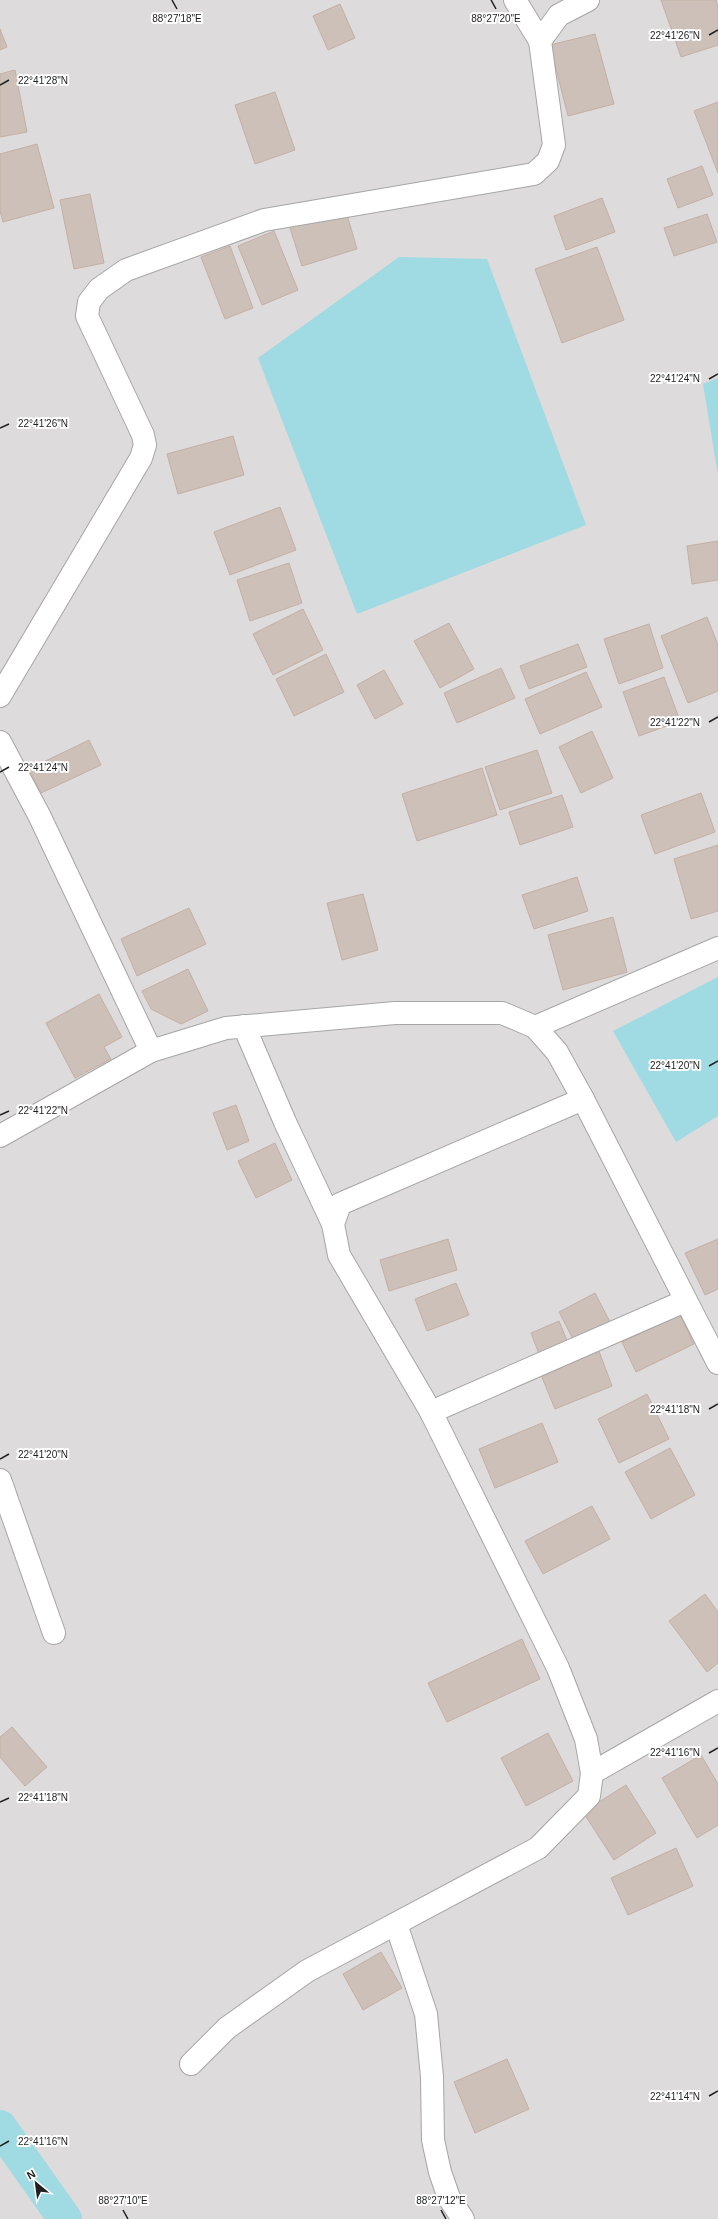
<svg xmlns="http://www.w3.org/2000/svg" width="718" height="2219" viewBox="0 0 718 2219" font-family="Helvetica,sans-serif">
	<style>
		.residential { fill: #dddbdb }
		.water { fill: #a0dae3 }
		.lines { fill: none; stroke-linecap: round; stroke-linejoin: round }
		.canal { stroke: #a0dae3; stroke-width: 34 }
		.building { fill: #cdc0b9; stroke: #c4afa4 }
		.minor-casing { stroke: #a6a6a6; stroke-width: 24 }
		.minor { stroke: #fff; stroke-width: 22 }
		.ticks { fill: none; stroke: #1f1f1f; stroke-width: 1.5 }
		.ticks-label { font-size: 10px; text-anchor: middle; fill: #1f1f1f; stroke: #fff; stroke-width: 4; stroke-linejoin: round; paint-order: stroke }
	</style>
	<rect width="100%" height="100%" fill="#f0ebe4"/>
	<rect class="residential" x="0" y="0" width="718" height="2219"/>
	<g class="water">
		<path d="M399 257 487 259 586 525 357 614 258 358Z"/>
		<path d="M718 378V475L703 384Z"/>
		<path d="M718 977V1116L676 1142 613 1031Z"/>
	</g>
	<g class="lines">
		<path class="canal" d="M0 2127 65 2219"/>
	</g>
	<g class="building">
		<path d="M661 0H716L718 7V45L681 57Z"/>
		<path d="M340 4 355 38 328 50 313 16Z"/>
		<path d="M0 29 7 47 0 50Z"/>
		<path d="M595 34 614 104 568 116 550 45Z"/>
		<path d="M15 70 27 132 0 137V74Z"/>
		<path d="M275 92 295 150 255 164 235 105Z"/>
		<path d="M718 102V173L694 111Z"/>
		<path d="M37 144 54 208 3 222 0 211V154Z"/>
		<path d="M702 166 713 195 678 208 667 179Z"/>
		<path d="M90 194 104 263 74 269 60 200Z"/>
		<path d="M602 198 615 232 566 250 554 216Z"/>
		<path d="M345 208 357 249 302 266 289 225Z"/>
		<path d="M707 214 717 242 674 256 664 228Z"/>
		<path d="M274 231 298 290 262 305 238 246Z"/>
		<path d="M230 246 253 308 225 319 201 257Z"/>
		<path d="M597 247 624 320 562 343 535 269Z"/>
		<path d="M233 436 244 475 178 494 167 454Z"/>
		<path d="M280 507 296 550 230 575 214 532Z"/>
		<path d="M718 541V580L692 584 687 546Z"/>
		<path d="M289 563 302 603 250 621 237 580Z"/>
		<path d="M303 609 323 650 273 675 253 634Z"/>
		<path d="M707 617 718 645V691L688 703 661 636Z"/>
		<path d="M449 623 474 669 440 688 414 641Z"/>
		<path d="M649 624 663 668 619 684 604 639Z"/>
		<path d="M578 644 587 667 529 689 520 666Z"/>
		<path d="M326 654 344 692 294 716 276 679Z"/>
		<path d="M501 668 515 698 457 723 444 693Z"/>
		<path d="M384 670 403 704 375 719 357 685Z"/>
		<path d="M586 672 602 707 540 734 525 699Z"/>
		<path d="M664 677 680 721 639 736 623 692Z"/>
		<path d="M592 731 613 778 581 793 559 747Z"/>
		<path d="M89 740 101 765 41 793 29 769Z"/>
		<path d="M537 750 552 793 500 810 485 767Z"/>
		<path d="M482 768 497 815 417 841 402 794Z"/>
		<path d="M701 793 715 832 655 854 641 815Z"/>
		<path d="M562 795 573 827 520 845 509 812Z"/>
		<path d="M718 845V911L691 919 674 859Z"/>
		<path d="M577 877 588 911 534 929 522 895Z"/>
		<path d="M363 894 378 950 342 960 327 903Z"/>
		<path d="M189 908 206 944 137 976 121 939Z"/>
		<path d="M613 917 627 972 563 990 548 935Z"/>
		<path d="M188 969 208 1011 181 1024 151 1009 142 991Z"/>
		<path d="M99 994 122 1037 104 1047 111 1059 75 1078 46 1023Z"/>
		<path d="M236 1105 249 1141 227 1150 213 1113Z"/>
		<path d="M275 1143 292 1180 256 1198 238 1161Z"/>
		<path d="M448 1239 457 1270 389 1291 380 1260Z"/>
		<path d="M718 1239V1289L705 1295 685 1253Z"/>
		<path d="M456 1283 469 1315 427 1331 415 1299Z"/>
		<path d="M595 1293 610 1322 574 1341 559 1312Z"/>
		<path d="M680 1315 694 1344 636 1372 622 1342Z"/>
		<path d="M559 1321 568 1343 539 1354 531 1333Z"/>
		<path d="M597 1346 612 1386 555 1409 539 1370Z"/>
		<path d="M647 1394 669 1439 619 1463 598 1419Z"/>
		<path d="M542 1423 558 1462 495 1488 479 1449Z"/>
		<path d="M670 1448 695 1495 651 1519 625 1472Z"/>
		<path d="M592 1506 610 1539 543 1574 525 1541Z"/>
		<path d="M705 1594 718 1612V1663L707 1672 669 1621Z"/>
		<path d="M522 1639 540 1679 447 1722 428 1683Z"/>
		<path d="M12 1727 47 1767 25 1786 0 1757V1737Z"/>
		<path d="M548 1733 573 1781 526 1806 501 1758Z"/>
		<path d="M701 1755 718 1784V1825L697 1838 662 1778Z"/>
		<path d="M626 1785 656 1833 614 1860 583 1812Z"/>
		<path d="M676 1848 693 1886 628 1915 611 1878Z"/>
		<path d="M381 1952 402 1988 363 2010 343 1974Z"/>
		<path d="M507 2059 529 2109 475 2133 454 2082Z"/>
	</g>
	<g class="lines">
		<g class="minor-casing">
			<g id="minor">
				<path d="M515 0 540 41"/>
				<path d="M0 696 141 458 145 445 143 435 87 316 89 302 99 289 126 270 264 220 534 174 548 161 554 145 540 41 559 15 588 0"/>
				<path d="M0 742 39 815 151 1051"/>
				<path d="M244 1026 285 1122 333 1224"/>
				<path d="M535 1027 718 948"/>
				<path d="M0 1136 151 1051 226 1028 395 1013H502L535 1027 557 1052 583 1099 718 1363"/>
				<path d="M431 1412 685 1301"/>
				<path d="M0 1480 54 1633"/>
				<path d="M592 1773 718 1701"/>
				<path d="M396 1924 426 2014 432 2077 433 2140 440 2172 449 2198 463 2219"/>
				<path d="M191 2064 227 2028 307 1971 538 1848 589 1796 592 1773 586 1739 558 1668 431 1412 339 1255 333 1224 340 1204 583 1099"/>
			</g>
		</g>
		<use href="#minor" class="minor"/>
	</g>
	<path class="ticks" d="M172 0 177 9M491 0 496 9M709 35 718 30M0 85 9 80M709 379 718 374M0 428 9 424M709 722 718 717M0 772 9 767M709 1066 718 1061M0 1115 9 1111M709 1409 718 1404M0 1459 9 1454M709 1753 718 1748M0 1802 9 1798M709 2096 718 2091M0 2146 9 2141M123 2210 128 2219M441 2210 446 2219"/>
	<g class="ticks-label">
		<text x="177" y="22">88°27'18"E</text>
		<text x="496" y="22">88°27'20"E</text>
		<text x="675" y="39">22°41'26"N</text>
		<text x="43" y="84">22°41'28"N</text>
		<text x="675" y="382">22°41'24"N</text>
		<text x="43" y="427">22°41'26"N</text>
		<text x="675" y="726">22°41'22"N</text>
		<text x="43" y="771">22°41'24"N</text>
		<text x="675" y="1069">22°41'20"N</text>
		<text x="43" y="1114">22°41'22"N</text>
		<text x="675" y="1413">22°41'18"N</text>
		<text x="43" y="1458">22°41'20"N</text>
		<text x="675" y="1756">22°41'16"N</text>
		<text x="43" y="1801">22°41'18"N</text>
		<text x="675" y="2100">22°41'14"N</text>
		<text x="43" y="2145">22°41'16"N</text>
		<text x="123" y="2204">88°27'10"E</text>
		<text x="441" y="2204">88°27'12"E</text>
	</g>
	<g transform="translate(36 2183) rotate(331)" stroke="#ffffff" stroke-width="3" paint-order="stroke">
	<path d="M0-3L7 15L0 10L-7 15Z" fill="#1f1f1f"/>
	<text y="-6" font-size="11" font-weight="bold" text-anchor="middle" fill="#1f1f1f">N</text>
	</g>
</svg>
